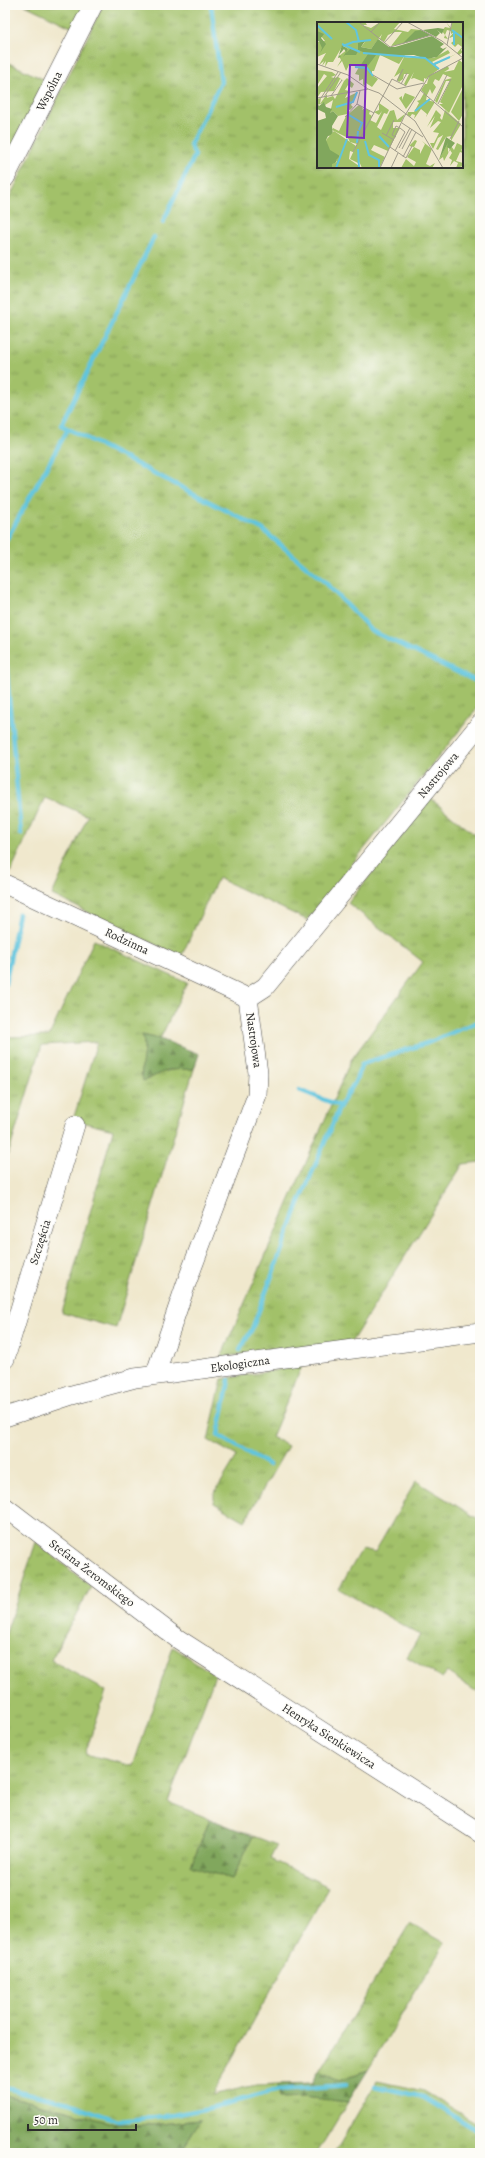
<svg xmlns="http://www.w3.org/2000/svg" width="485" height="2158" viewBox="0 0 485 2158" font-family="Alegreya,serif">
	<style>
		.grass { fill: url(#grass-tufts); stroke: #66764a; fill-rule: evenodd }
		.forest { fill: url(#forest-firs); stroke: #566944 }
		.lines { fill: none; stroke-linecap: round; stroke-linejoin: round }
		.stream { stroke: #61c5de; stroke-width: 4.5 }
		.minor-casing { stroke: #494743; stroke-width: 20 }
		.minor { stroke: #fff; stroke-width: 19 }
		.labels { text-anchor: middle; stroke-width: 3; stroke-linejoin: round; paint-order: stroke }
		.street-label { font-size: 12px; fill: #2b2b2b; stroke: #fdfcf7 }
		.inset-river { fill: none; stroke: #61c5de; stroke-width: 2 }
		.inset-road { fill: none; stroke: #a19c8c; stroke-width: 1 }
		.view { fill: #7b2cbf; fill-opacity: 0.15; stroke: #7b2cbf; stroke-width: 2 }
		.inset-edge { fill: none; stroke: #2b2b2b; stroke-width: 2 }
	</style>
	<defs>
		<pattern id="grass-tufts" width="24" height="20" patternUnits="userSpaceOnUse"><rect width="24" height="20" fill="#a2c169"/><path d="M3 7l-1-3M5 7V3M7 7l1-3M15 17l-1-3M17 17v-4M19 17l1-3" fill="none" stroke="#849d57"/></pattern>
		<pattern id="forest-firs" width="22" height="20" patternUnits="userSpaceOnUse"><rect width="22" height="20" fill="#81a75d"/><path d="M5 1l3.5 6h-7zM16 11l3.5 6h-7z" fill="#6a884d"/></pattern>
	</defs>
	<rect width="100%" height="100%" fill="#fdfcf7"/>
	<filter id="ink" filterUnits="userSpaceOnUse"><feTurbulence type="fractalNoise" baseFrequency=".025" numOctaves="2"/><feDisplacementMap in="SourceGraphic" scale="8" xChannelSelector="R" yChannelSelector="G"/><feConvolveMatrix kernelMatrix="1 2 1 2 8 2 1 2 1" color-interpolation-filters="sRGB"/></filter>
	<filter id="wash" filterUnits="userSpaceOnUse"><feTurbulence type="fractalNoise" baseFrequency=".012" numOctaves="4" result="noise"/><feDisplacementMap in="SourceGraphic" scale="16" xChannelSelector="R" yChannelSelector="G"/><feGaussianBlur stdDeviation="0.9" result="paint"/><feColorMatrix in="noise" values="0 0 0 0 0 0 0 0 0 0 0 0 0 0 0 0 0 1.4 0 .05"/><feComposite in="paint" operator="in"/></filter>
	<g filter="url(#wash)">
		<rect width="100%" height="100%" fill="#f0e8cd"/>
		<g class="grass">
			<path d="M25 5H85L73 28Z"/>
			<path d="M103 5H480V705L307 920 218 878 181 957 52 895 88 816 45 797 9 875 5 873V207ZM318 23H462V167H318Z"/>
			<path d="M5 61 47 81 5 163Z"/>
			<path d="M431 799 480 839V1162L463 1164 352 1341 221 1357 351 1060 423 962 348 903Z"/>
			<path d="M94 940 187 983 160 1039 142 1035 145 1042 141 1075 148 1080C162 1069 177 1069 194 1069L116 1328 62 1313 113 1130 73 1120 97 1042 42 1045 5 1165V1037L49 1036Z"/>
			<path d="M302 1366 272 1437 288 1446 245 1521 214 1503V1494L237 1456 208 1440 222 1379Z"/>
			<path d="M416 1481 480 1520V1694L447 1672 442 1678 407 1657 420 1635 339 1589 362 1549 375 1552Z"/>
			<path d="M36 1542 91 1587 51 1660 106 1691 85 1754 133 1766 173 1647 215 1675 168 1802 210 1819 191 1866 232 1879 253 1836 277 1845 270 1859 329 1887 212 2095 256 2085 277 2084 279 2098 303 2097 348 2102 317 2153H180L200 2120 152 2125 115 2124 5 2095V1636Z"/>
			<path d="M410 1923 445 1943 368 2070 339 2080 319 2071Z"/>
			<path d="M377 2081 424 2091 480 2125V2153H334Z"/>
		</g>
		<g class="forest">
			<path d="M142 1035 160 1039 199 1054 194 1069 168 1070 143 1081C138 1066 148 1050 142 1035Z"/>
			<path d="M210 1819 253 1836 232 1879 191 1866Z"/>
			<path d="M368 2070 348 2102 303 2097 279 2098 277 2084 312 2083 319 2071 339 2080Z"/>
			<path d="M5 2095 115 2124 152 2125 201 2120 180 2153H5Z"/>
		</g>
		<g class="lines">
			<g class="stream">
				<path d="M163 222 195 155 190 145 221 82 211 5"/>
				<path d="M154 237 61 425 262 529 326 583 372 631 480 683"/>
				<path d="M5 542 68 429"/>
				<path d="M5 653 21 834"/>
				<path d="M5 984 19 914"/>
				<path d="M299 1090 340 1106"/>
				<path d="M240 1350 252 1329 298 1206 340 1106 355 1082 362 1064 430 1042 480 1021"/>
				<path d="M229 1380 218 1435 269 1465"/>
				<path d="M375 2086 423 2097 480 2132"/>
				<path d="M5 2088 69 2103 119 2121 173 2115 214 2107 278 2090 346 2085"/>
			</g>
		</g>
	</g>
	<g filter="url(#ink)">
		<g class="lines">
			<g class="minor-casing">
				<g id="minor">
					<path d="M5 178 93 5"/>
					<path d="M5 884 248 998"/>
					<path d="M248 998 265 987 480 724"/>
					<path d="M5 1359 75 1125"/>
					<path d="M155 1375 186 1284 257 1095 258 1073 248 998"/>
					<path d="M5 1417 72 1395 135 1378 480 1332"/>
					<path d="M5 1507 178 1639 480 1833"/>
				</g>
			</g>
			<use href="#minor" class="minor"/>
		</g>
	</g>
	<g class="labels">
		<g class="street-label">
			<text transform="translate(49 91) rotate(-63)" y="4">Wspólna</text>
			<text transform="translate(438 775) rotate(-50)" y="4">Nastrojowa</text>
			<text transform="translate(127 941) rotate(25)" y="4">Rodzinna</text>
			<text transform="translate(254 1040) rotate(82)" y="4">Nastrojowa</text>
			<text transform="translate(40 1242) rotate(-73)" y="4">Szczęścia</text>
			<text transform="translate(240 1364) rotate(-8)" y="4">Ekologiczna</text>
			<text transform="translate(92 1573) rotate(37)" y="4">Stefana Żeromskiego</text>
			<text transform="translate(329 1736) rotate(33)" y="4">Henryka Sienkiewicza</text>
		</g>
	</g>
	<g transform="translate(317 22)">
		<rect width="146" height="146" fill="#f0e8cd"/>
		<path d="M0 0H48L50 3H45L54 6 63 0H83L77 7 91 10 94 7 104 8 85 22 74 24 85 10H78L71 13 67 20 63 17 65 12 54 27 44 25 48 20 41 24 50 32 88 33 82 42 63 33 57 49H55V53L61 57 55 65 49 61 47 64 46 62V57L42 59V53L38 52 42 45 32 43 29 49 25 39 20 45 24 38 22 34 31 27 26 23 16 40H11L8 45 9 39 5 44 7 39 2 43 9 31 0 35V20L8 19 0 9ZM129 0 134 6 135 0H146V25L144 28 146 30 142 33 140 31 145 25 141 22 138 25 134 21 138 18V14L132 16 137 10 134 12V9L130 8 128 13 131 17 127 16 128 13 125 9 128 5 133 6ZM131 28 133 31 115 40 117 42 139 32 118 43 122 47 109 57 107 56V60L97 56 94 57 97 50 89 64 87 62 92 52H87L86 57 82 60 80 58 83 51 77 55 87 35 95 36 97 34 101 36H117ZM142 38 146 41V63L132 91 122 82H126L123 80 133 59H129L120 81 118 79 128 58 135 56 126 52 122 59 118 57 116 61 119 65 115 72 113 67 110 73 109 78 118 80 109 95 110 92 104 87 97 97 98 93 95 92 93 95 90 93 91 90H97L102 81 100 79 103 78 107 71 104 68 108 62H110L112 54 131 44 132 47 127 50 137 48ZM0 48 15 50 19 53 14 55 17 56 21 55 27 59 30 56 37 62 35 66 31 63 28 68 32 69 28 76 41 70 34 83 36 85 33 88 31 87 30 92 21 94 16 89 13 91 16 78 8 83 7 81 0 83V77L4 76 3 82 10 72V76L16 74 18 77 27 59 23 57 17 69 4 70 0 76V66L10 54 7 52 1 62ZM146 66V92L142 99 134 90ZM88 71 98 75 89 87 82 76 85 74V78ZM62 81 72 88 70 92 67 91 60 105 64 108 73 89 77 88 80 98 88 92 84 100H76V106H83L71 129 57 123 54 128 68 135 63 145 62 140 63 146H45L41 137V141L33 137 40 122 33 120 31 116 15 108 16 106 22 109 29 94 42 83 46 86 45 88 48 86 53 89 52 92 55 94 53 98 59 101 65 89 62 93 57 90 62 88ZM119 88 124 93 123 96 125 98 128 88 144 102 134 119V114L129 115 121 128 119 127 126 113 121 116 116 127 113 121H117L122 111 116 110 124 100 121 99 113 106 118 94 110 105ZM98 118 100 119 97 125 103 128V132L108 122 105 119 115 127 109 142 113 144 118 141 115 146H84L89 137 97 144 99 140 90 135 97 125 92 124ZM131 120V131L134 124 137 128 140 121 146 124 144 129 146 127V131L143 130 139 139 146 141V144L139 146 141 141 137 139 133 144 135 138 132 136 135 131 133 128 127 139 126 135 122 138Z" fill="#a2c169"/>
		<path d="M121 6 127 7 125 12 120 8 123 11 119 15 106 8ZM104 8 114 13 85 22 98 9ZM0 9 7 12 4 16 9 22 3 31 5 26 2 19 0 20ZM115 14 127 22 123 25 126 27 130 25 120 35 109 37 97 33H59L50 45 54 50V53L49 45 43 44 51 32 41 28V21L48 19 44 25 54 27 61 17 72 25H78ZM25 23 31 27 29 31 33 27 41 29 39 33H28L26 35 29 30 27 27 22 33 24 35 21 36ZM7 80 9 85 15 87 13 91 16 89 21 94 15 104 16 113 11 114 9 118 23 134 15 146H0V99L9 96 8 91 0 87V81L2 84ZM129 115 138 121 133 127 130 125 131 121 122 138Z" fill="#81a75d"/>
		<path d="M17 109 39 124 36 130 33 129 32 137 45 146H15V142L20 140 19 138 23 134 13 128 9 118Z" fill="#a2c169"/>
		<path class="inset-river" d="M29 0 39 8 42 20M0 3 15 17M135 8 146 16M137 10V23M25 22 43 30M26 24 36 20 54 18M46 31 108 36 122 47M117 42 133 35M38 45 50 46 56 54M19 85 36 80 40 70M98 89 113 77M32 93 45 101 42 108M62 114 72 125M48 119 52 133 62 138V145M40 121 41 109M41 127 42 146M19 146 30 117"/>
		<path class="inset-road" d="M90 0 125 19 146 36M43 1 73 25 115 13M54 10 63 0M67 21 86 0M130 23 135 0M0 42 31 53 51 67 62 71 98 99 126 146M56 53 80 67 107 61M80 59 86 47M84 62 90 51M103 68 146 105M14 74 25 58M7 75 24 50M0 76 51 67M4 76 21 50M117 79 130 53M40 82 57 91M121 82 134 57M28 95 40 82 43 69M85 101 106 115M65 111 77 118M69 114 77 98M79 115 75 113 79 104 83 106M133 117 142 99M73 125 89 136 95 124M82 126 93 106M85 127 95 107M78 129 88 110 83 106M36 130 75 57 89 64M86 135 99 110M63 146 87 95 112 54 146 36M74 146 81 131"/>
		<path class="view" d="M33 43H49L47 116 30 115Z"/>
		<rect width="146" height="146" class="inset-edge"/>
	</g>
	<rect width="485" height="2158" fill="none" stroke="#fdfcf7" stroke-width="20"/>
	<path d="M28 2124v6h108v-6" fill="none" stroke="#2b2b2b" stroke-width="2"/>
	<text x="34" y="2124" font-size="12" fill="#2b2b2b" stroke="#fdfcf7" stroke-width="3" paint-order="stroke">50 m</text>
</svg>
